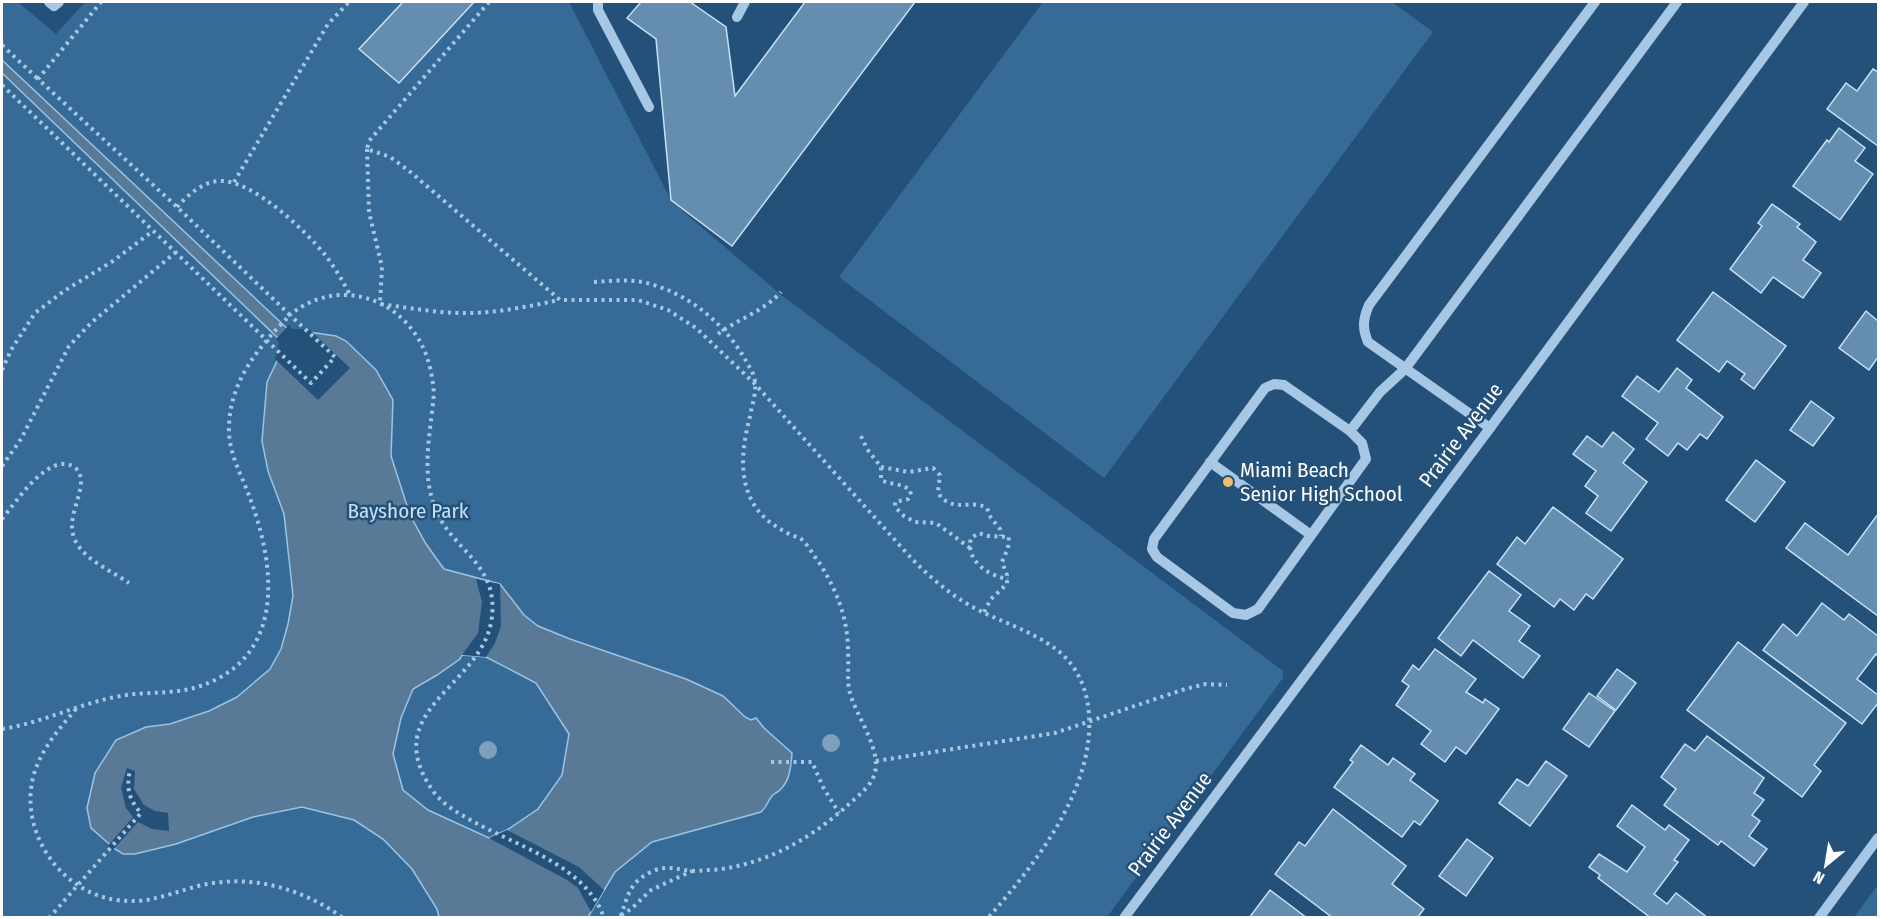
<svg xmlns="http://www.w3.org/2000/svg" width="1880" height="919" viewBox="0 0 1880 919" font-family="'Fira Sans Condensed',sans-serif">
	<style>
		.green { fill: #376b97 }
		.water { fill: #597a97; stroke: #9ac4e5; stroke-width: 1.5; fill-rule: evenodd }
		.pier { fill: #245179 }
		.building { fill: #658daf; stroke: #c8e0f3; stroke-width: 1.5 }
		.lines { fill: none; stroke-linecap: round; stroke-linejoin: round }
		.path { stroke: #a6c8e4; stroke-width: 4; stroke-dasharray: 3 4.5; stroke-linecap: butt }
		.minor { stroke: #a6c8e4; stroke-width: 10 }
		.tree { fill: #7ea0bc }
		.poi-dot { fill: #eebc6a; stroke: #245179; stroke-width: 2 }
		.labels { text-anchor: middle; stroke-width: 5; stroke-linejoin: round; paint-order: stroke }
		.street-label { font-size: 21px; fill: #fff; stroke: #245179 }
		.poi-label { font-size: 21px; fill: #fff; stroke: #245179; text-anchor: start }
		.park-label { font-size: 21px; fill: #c8e0f3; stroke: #245179 }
	</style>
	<rect width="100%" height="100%" fill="#245179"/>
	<g class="green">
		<path d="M2 2H18L56 34 85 2H569L672 202 780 294 1283 671V678L1107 917 2 918Z"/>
		<path d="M1043 2H1392L1433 32 1104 478 839 277Z"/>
		<path d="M1878 885V917H1854Z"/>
	</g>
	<path class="water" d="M2 60 291 332 302 331 336 336 346 341 376 370 393 400 391 456 410 515 426 544 444 569 500 584 524 615 538 626 570 639 686 679 723 696 745 717 751 720 756 718 764 728 792 753C791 766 790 781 780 790 777 793 774 793 772 796 767 802 767 807 761 812L652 842 615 872 588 917H439L437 909 412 869 383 839 354 820 302 807 253 817 176 844 135 854H123L115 849 91 828 87 808 95 773 116 740 146 727 170 724 209 711 237 697 270 669 281 649 288 624 293 596 290 568 284 514 268 471 262 441 267 382 277 361 282 342 2 73ZM462 655 486 657 536 683 569 734 562 775 538 809 507 830 489 838 428 810 403 790 393 754 401 718 413 689 437 675 460 659Z"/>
	<g class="pier">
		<path d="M289 325 292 329H309L350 368 318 400 275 359 279 342 276 339Z"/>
		<path d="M476 579 500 584 501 626 495 643 486 657 462 655 478 633 482 602Z"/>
		<path d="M127 768 135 771 134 789 144 805 155 811 168 813 169 831 152 829 138 822 112 851 107 847 133 817 126 808 121 788Z"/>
		<path d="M507 830 579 867 604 890 591 912 578 888 567 880 489 838Z"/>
	</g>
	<g class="building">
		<path d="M403 2H474L399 83 359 49Z"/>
		<path d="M641 2H690L726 27 735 96 805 2H915L732 246 671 200 656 39 627 18Z"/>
		<path d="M1873 69 1878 72V146L1827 109 1846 83 1857 91Z"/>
		<path d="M1839 128 1865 148 1855 161 1873 174 1840 220 1793 186 1827 140 1829 142Z"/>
		<path d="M1772 204 1800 224 1797 227 1816 242 1803 260 1821 273 1803 298 1773 277 1761 293 1730 269 1762 226 1758 223Z"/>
		<path d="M1713 292 1786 346 1754 389 1741 379 1745 374 1727 361 1719 372 1677 340Z"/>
		<path d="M1866 311 1878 321V357L1869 370 1839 348Z"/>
		<path d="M1677 368 1692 380 1686 388 1723 417 1707 439 1700 434 1687 450 1678 443 1668 456 1646 439 1658 423 1622 396 1637 376 1659 392Z"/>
		<path d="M1811 401 1834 418 1813 446 1790 430Z"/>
		<path d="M1613 432 1634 449 1623 463 1647 482 1611 531 1586 513 1598 496 1585 486 1596 471 1573 454 1587 436 1602 447Z"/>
		<path d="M1756 460 1785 482 1755 522 1726 500Z"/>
		<path d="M1553 507 1623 559 1593 599 1586 594 1574 610 1560 599 1554 607 1497 564 1517 537 1525 544Z"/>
		<path d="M1878 514V616L1786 548 1805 523 1848 555Z"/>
		<path d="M1489 571 1521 595 1509 611 1530 626 1519 641 1540 656 1523 678 1473 640 1461 656 1438 638Z"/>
		<path d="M1822 603 1844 620 1849 614 1878 636V656L1876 654 1857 679 1878 695V703L1862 724 1763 650 1783 624 1797 636Z"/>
		<path d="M1738 642 1846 723 1814 765 1821 771 1802 797 1687 710Z"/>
		<path d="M1435 649 1476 679 1466 692 1483 703 1485 699 1499 709 1466 754 1456 747 1445 762 1421 744 1431 731 1396 705 1409 686 1402 681 1413 665 1419 670Z"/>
		<path d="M1617 669 1636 683 1616 710 1597 696Z"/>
		<path d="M1589 693 1615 711 1589 747 1563 729Z"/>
		<path d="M1707 736 1764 778 1754 793 1764 800 1752 815 1760 821 1749 836 1767 849 1754 866 1721 841 1718 845 1664 805 1676 789 1661 777 1685 744 1695 751Z"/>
		<path d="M1361 745 1388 765 1393 758 1415 774 1410 780 1438 801 1420 825 1414 821 1402 837 1334 787 1353 762 1350 760Z"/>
		<path d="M1546 761 1567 776 1530 826 1499 803 1517 779 1528 786Z"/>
		<path d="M1632 805 1665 830 1669 825 1689 840 1674 860 1678 862 1654 894 1667 904 1676 893 1708 918H1651L1598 878 1600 875 1589 867 1599 854 1627 872 1645 847 1617 826Z"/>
		<path d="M1333 809 1406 866 1392 884 1424 909 1417 918H1333L1275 874 1299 842 1305 846Z"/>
		<path d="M1467 839 1493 858 1466 896 1439 876Z"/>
		<path d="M1270 890 1307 918H1249Z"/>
	</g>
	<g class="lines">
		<g class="path">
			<path d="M489 2 369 141 367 149 390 157 408 170 560 300H638L668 310 696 328 755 384 912 559C929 576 947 592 969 605 995 620 1025 628 1050 645 1072 659 1084 680 1088 705 1099 784 1037 862 988 918"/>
			<path d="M2 45 38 79"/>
			<path d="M2 85 311 383 335 357 290 315C331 281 387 292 416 335 428 353 432 372 434 393 431 430 421 469 434 505 450 552 502 562 491 623 478 688 377 711 433 791 444 806 460 814 476 823 520 847 587 867 604 918"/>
			<path d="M367 149 369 212 382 267 380 304C411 308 442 314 472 313 502 312 531 306 559 300"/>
			<path d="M234 182 328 24 349 2"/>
			<path d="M177 207C188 195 202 182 219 181 252 179 306 231 326 256 335 268 343 281 350 295"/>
			<path d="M594 282C610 281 626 279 642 282 686 291 725 323 746 361 750 368 755 375 755 383 756 395 752 405 750 416 743 444 738 475 752 501 761 518 774 526 791 535 794 536 797 537 800 538 807 543 813 555 818 561 836 588 848 618 848 651 849 664 847 677 849 689 854 715 887 754 872 780 867 789 857 797 849 804 811 839 765 865 713 870 706 870 700 871 693 871 678 870 666 864 651 872 628 883 628 897 620 918"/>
			<path d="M718 334C738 319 764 311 781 292"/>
			<path d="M2 370 11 350 35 313 64 291 113 261 153 231"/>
			<path d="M861 436 867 449 881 467V480C891 485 901 483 910 490L911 495 908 499 895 502V507L904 516 915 522 936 523 970 548"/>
			<path d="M2 466 21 439 69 346 91 323 176 252"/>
			<path d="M881 467 909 472 933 468 940 475 938 491 941 498C961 512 969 499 987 508L991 518 1000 529 1001 536"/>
			<path d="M2 519C16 502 49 451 74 467 79 470 81 476 81 482 80 502 66 520 75 540 84 560 112 571 129 583"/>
			<path d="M984 612 991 599 1007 584V575L1002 562 1008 548 1009 537 988 536 979 533 971 538C965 561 989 576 1008 579"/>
			<path d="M76 709C59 729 42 748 34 774 18 829 58 891 116 900 146 904 163 896 191 888 244 872 299 886 343 918"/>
			<path d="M2 729C41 723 76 705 115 697 153 689 180 698 217 679 285 644 273 561 251 501 243 477 228 454 229 427 230 380 259 347 290 315L177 207 38 79 101 2"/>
			<path d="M876 761 1055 733 1185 689 1206 684 1227 685"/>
			<path d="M771 762H812L823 787 839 813"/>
			<path d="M621 915 631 909 651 890 692 871"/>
			<path d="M49 918 141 813C129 800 126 788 130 770"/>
		</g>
		<g class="minor">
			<path d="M49 2 54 6 59 2"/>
			<path d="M598 2V10L649 107"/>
			<path d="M737 17 745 2"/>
			<path d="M1490 428 1368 342C1362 328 1363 319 1369 305L1595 2"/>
			<path d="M1350 431 1284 385 1274 384 1265 388 1154 539 1152 549 1157 557 1233 613 1246 615 1258 609 1366 459 1362 443 1350 431 1380 392 1405 369 1677 2"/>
			<path d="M1210 462 1311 535"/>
			<path d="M1124 918 1490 428 1804 2"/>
			<path d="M1819 918 1878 838"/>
		</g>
	</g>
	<g class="tree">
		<circle cx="831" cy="743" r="9"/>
		<circle cx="488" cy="750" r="9"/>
	</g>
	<circle class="poi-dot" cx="1228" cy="482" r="6"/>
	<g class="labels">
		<g class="street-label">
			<text transform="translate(1461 435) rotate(-53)" y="7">Prairie Avenue</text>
			<text transform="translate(1170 824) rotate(-53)" y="7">Prairie Avenue</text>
		</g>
		<g class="poi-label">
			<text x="1240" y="477">Miami Beach<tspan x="1240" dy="24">Senior High School</tspan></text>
		</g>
		<g class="park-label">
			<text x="408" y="518">Bayshore Park</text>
		</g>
	</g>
	<rect width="1880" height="919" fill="none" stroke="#ffffff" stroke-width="6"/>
	<g transform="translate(1826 865) rotate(210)" stroke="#245179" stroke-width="4.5" paint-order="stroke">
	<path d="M0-4.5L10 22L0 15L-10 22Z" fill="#ffffff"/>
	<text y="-9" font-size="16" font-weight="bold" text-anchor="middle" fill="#ffffff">N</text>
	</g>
</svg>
